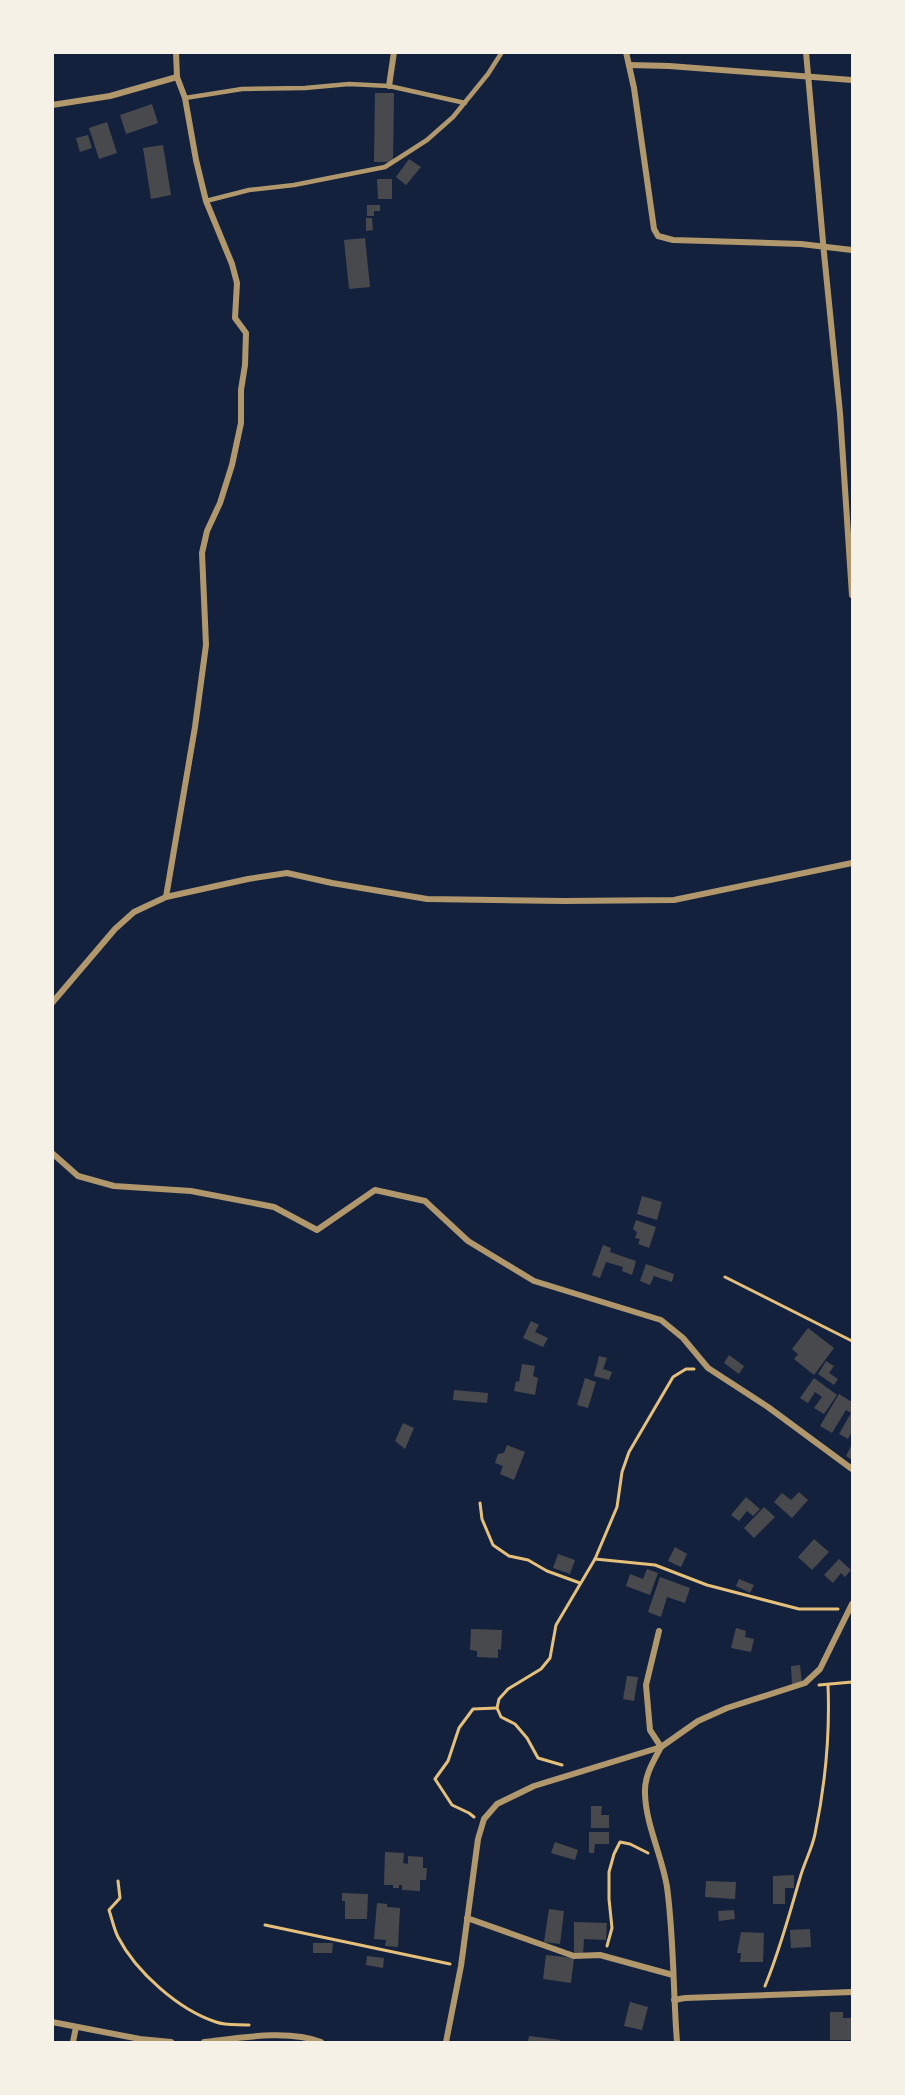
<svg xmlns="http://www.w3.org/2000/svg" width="905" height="2095" viewBox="0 0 905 2095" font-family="Poppins,sans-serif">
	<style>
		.building { fill: #48494c }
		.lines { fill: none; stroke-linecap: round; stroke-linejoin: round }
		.path { stroke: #e5c07b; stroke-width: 3 }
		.service { stroke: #b1986c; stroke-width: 4.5 }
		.minor { stroke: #b1986c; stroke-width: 6 }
	</style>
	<rect width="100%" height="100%" fill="#14213d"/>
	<g class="building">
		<path d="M375 93H394L393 162H374Z"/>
		<path d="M152 104 158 123 126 134 120 115Z"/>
		<path d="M107 122 117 153 99 159 89 128Z"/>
		<path d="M88 135 92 148 80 152 76 138Z"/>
		<path d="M163 145 171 195 151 199 143 148Z"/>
		<path d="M409 159 421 167 406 185 396 177Z"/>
		<path d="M377 179H392V199H378Z"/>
		<path d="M367 205H380V211H374V216H367Z"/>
		<path d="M366 218H372L373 230 366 231Z"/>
		<path d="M365 238 370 287 349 289 344 240Z"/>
		<path d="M642 1196 662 1202 657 1220 637 1214Z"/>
		<path d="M636 1220 656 1227 649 1248 638 1244 640 1239 635 1238 637 1232 633 1229Z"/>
		<path d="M603 1245 611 1248 610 1252 636 1261 632 1275 622 1271 623 1267 606 1262 600 1278 592 1275Z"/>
		<path d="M646 1264 674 1274 672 1282 654 1276 650 1285 640 1281Z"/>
		<path d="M531 1321 539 1325 535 1332 548 1338 543 1347 523 1338Z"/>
		<path d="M808 1328 834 1348 814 1375 794 1359 798 1354 792 1349Z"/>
		<path d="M729 1355 744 1366 739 1374 724 1363Z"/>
		<path d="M599 1356 607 1358 603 1369 612 1372 609 1380 594 1376Z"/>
		<path d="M826 1361 834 1366 829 1373 838 1379 834 1385 818 1374Z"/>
		<path d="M522 1364 535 1366 533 1376 538 1378 535 1395 514 1391 516 1381 519 1382Z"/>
		<path d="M585 1378 596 1382 588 1408 577 1405Z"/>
		<path d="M814 1378 837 1395 824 1414 814 1408 822 1397 815 1392 808 1403 800 1398Z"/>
		<path d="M454 1390 488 1393 487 1403 453 1400Z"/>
		<path d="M839 1394 852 1402V1431L848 1439 839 1434 851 1413 846 1410 832 1433 820 1426Z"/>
		<path d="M403 1423 414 1428 405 1449 395 1441Z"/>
		<path d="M852 1444V1460L846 1456Z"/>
		<path d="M507 1445 525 1452 514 1480 500 1474 503 1466 495 1463 498 1454 504 1453Z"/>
		<path d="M799 1492 808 1500 792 1518 774 1502 782 1493 791 1500Z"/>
		<path d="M746 1497 760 1509 753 1516 747 1511 739 1521 731 1515Z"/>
		<path d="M764 1507 775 1517 754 1538 744 1528Z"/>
		<path d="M814 1539 829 1552 812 1570 798 1557Z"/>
		<path d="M675 1547 687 1554 681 1567 668 1561Z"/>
		<path d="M558 1554 575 1560 570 1574 553 1568Z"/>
		<path d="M839 1559 851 1570 845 1577 841 1573 833 1583 824 1575Z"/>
		<path d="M647 1569 658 1573 650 1595 626 1586 630 1574 643 1579Z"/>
		<path d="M660 1577 690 1588 685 1603 667 1597 661 1617 648 1612Z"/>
		<path d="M739 1579 754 1585 750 1593 736 1586Z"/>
		<path d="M736 1628 746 1631 745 1637 754 1639 751 1652 731 1648Z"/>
		<path d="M471 1629 502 1630 501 1650 498 1649V1658L477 1657V1651L470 1650Z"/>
		<path d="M800 1665 802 1683 792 1684 791 1666Z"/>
		<path d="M627 1676 638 1677 634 1701 623 1699Z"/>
		<path d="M591 1806H602L601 1815H609V1828H591Z"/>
		<path d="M589 1832H609V1844H595L594 1853H589Z"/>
		<path d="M555 1842 578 1850 575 1860 551 1853Z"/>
		<path d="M385 1852 404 1853 403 1863 408 1864V1856L423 1857V1868H427L426 1880H420V1891L402 1890V1885H399V1888H393V1885H384Z"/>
		<path d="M794 1875V1888H785V1904H773V1876Z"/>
		<path d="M706 1881 736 1882 735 1899 705 1897Z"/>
		<path d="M342 1893 368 1894 367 1919H345V1901H342Z"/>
		<path d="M377 1903 387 1904V1907L400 1908 398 1947 385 1946 386 1940 374 1939Z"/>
		<path d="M549 1909 564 1911 560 1944 544 1942Z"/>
		<path d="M734 1910 735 1919 719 1921 718 1911Z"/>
		<path d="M574 1922 607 1923 606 1940 584 1939 583 1955 574 1954Z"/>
		<path d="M810 1929 811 1947 791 1948 790 1930Z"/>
		<path d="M741 1932 764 1933 763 1962H740L741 1953H737Z"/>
		<path d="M313 1943H333L332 1953H313Z"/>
		<path d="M546 1955 574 1958 571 1983 543 1979Z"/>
		<path d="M367 1956 384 1958 383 1968 366 1965Z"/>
		<path d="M630 2002 648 2007 642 2030 624 2026Z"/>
		<path d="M830 2012H843V2018H852V2040H830Z"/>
		<path d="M529 2036 560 2040V2042H528Z"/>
	</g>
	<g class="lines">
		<g class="path">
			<path d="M725 1277 852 1341"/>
			<path d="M480 1503 482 1519 493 1545 509 1556 528 1560 547 1571 580 1583"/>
			<path d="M595 1559 655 1565 707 1585 799 1609H838"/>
			<path d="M819 1685 852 1682"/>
			<path d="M562 1765 538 1758 527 1738 515 1724 501 1717 497 1708 499 1699 508 1689 541 1669 550 1658 556 1625 595 1559 617 1507 622 1472 629 1452 673 1377 686 1369H694"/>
			<path d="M474 1817 469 1813 452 1805 435 1779 448 1761 459 1728 473 1709 497 1708"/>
			<path d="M118 1881 120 1898 109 1910C112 1919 114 1929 118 1937 136 1972 179 2010 216 2022 226 2026 239 2024 249 2025"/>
			<path d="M265 1925 450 1964"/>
			<path d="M607 1946 612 1928 609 1899V1872L614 1854 620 1842 630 1844 648 1853"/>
			<path d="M765 1986C780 1950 789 1915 800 1878 804 1863 812 1849 815 1834 825 1786 830 1734 828 1685"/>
		</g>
		<g class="service">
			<path d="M185 98 242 89 305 88 349 84 389 86 465 103"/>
			<path d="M206 201 249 190 294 185 385 167 427 140 453 117 488 74 502 52"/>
		</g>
		<g class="minor">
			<path d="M626 52 634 88 654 229 658 236 673 240 801 244 852 250"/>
			<path d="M806 52 824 253 840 413 852 595"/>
			<path d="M629 65 669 66 852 80"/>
			<path d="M389 86 394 52"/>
			<path d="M52 105 110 96 177 77"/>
			<path d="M166 897 195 727 206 645 202 553 207 531 220 503 232 465 241 423V390L245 365 246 333 235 318 237 283 232 264 206 201 196 160 185 98 177 77 176 52"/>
			<path d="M52 1003 115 929 134 912 166 897 248 879 287 873 332 883 427 899 564 901 674 900 852 863"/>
			<path d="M52 1153 78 1176 114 1186 191 1191 274 1207 317 1230 375 1190 425 1201 468 1241 534 1281 661 1320 683 1338 708 1368 768 1407 852 1469"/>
			<path d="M659 1631 646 1685 650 1730 661 1747C653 1762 644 1776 645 1794 646 1825 662 1856 667 1887 674 1938 673 1991 677 2042"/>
			<path d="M467 1918 574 1956 600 1955 673 1975"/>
			<path d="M674 2000 685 1998 852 1992"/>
			<path d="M52 2022 140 2039 171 2042"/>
			<path d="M73 2042 76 2027"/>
			<path d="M204 2042C239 2038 288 2029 321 2042"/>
			<path d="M446 2042 461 1966 478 1839 484 1819 497 1804 534 1786 661 1747 698 1721 727 1708 805 1683 820 1669 852 1604"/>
		</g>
	</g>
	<rect width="905" height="2095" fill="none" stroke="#f6f1e7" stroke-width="108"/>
</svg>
